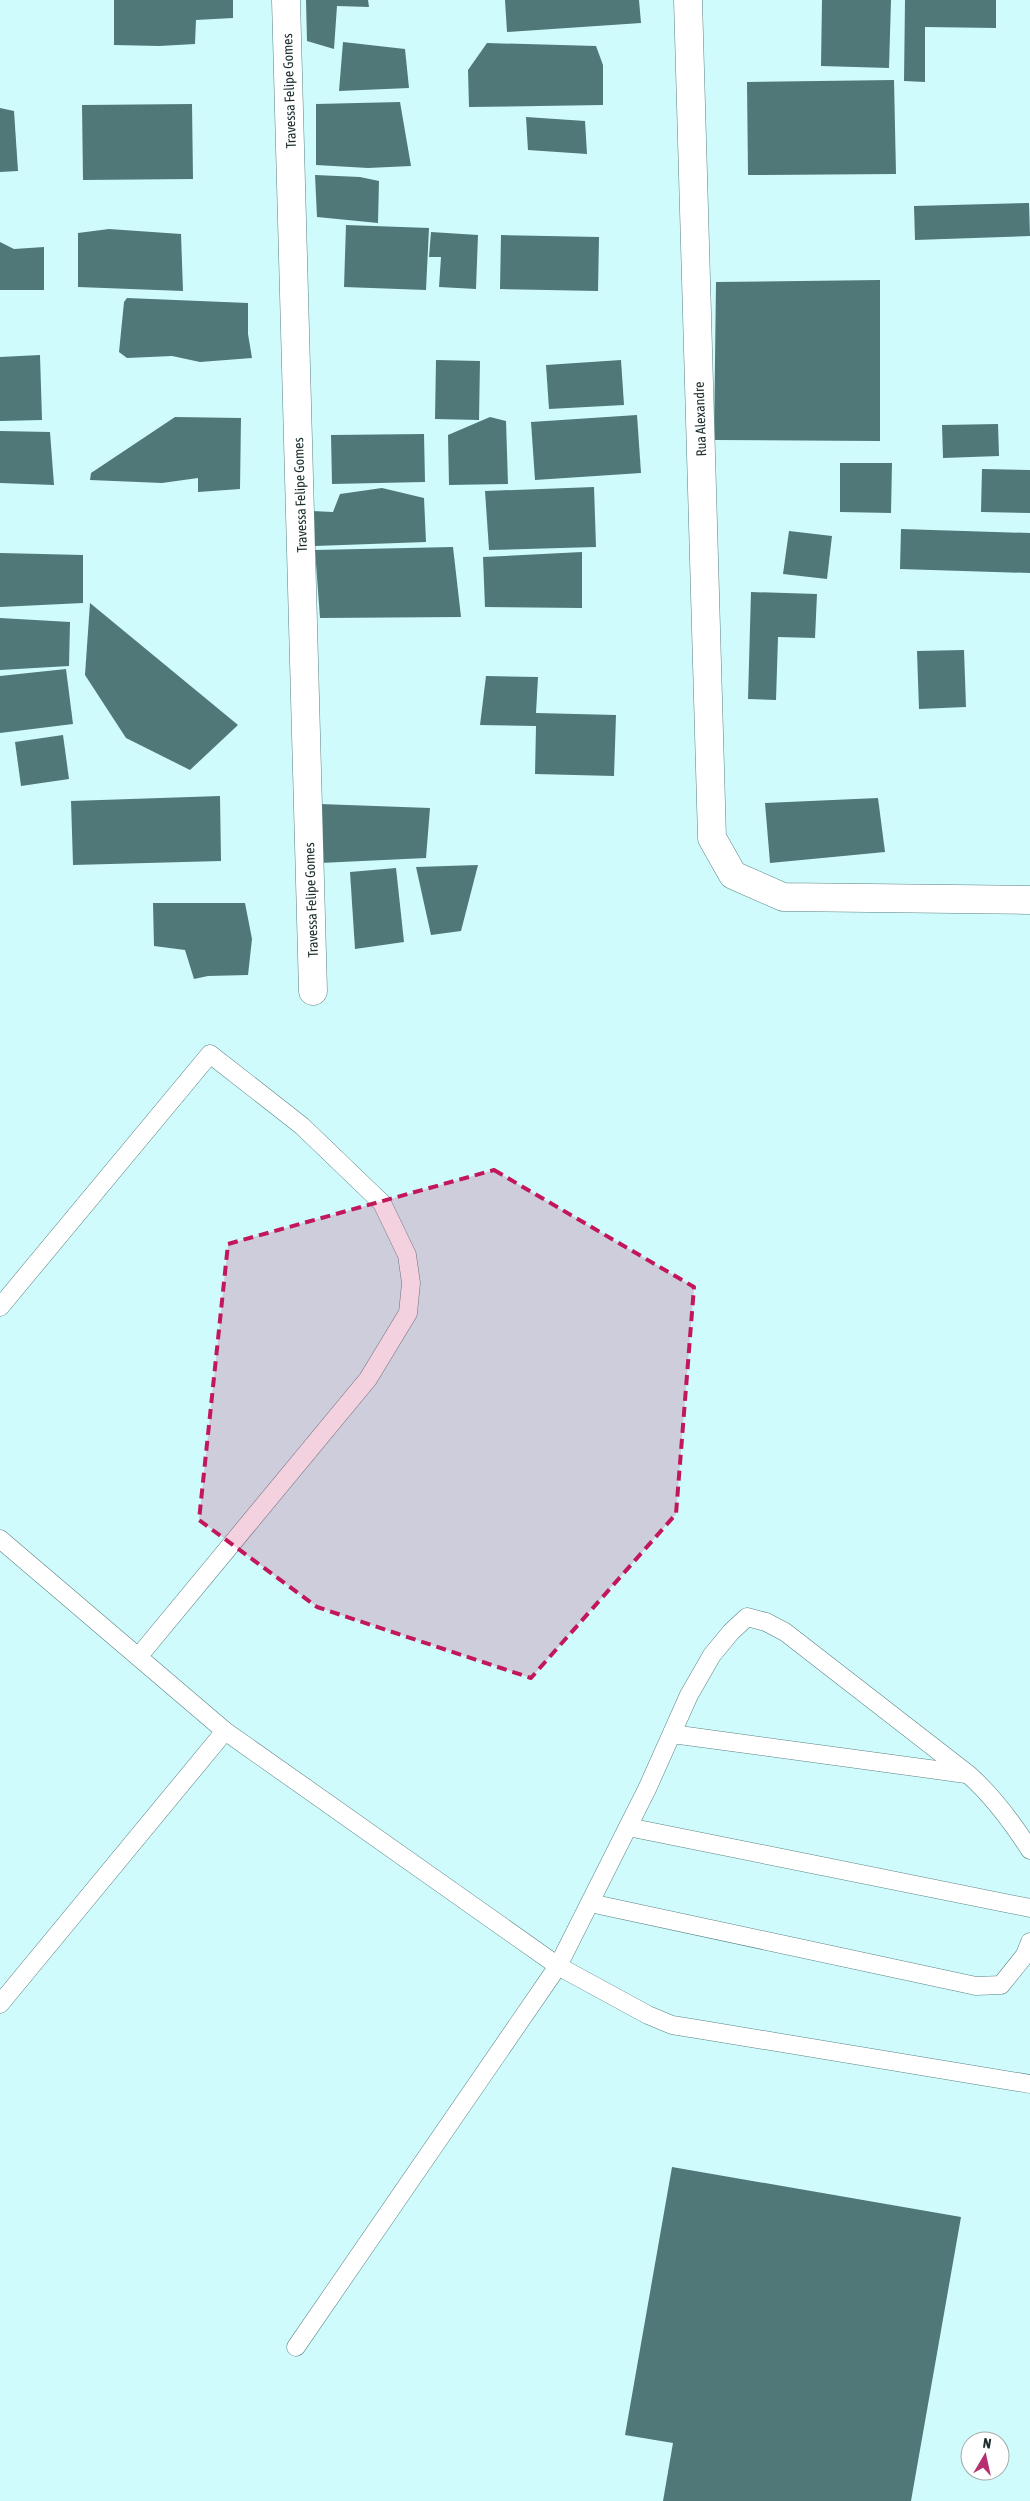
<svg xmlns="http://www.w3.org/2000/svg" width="1030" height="2501" viewBox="0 0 1030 2501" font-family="'Asap Condensed',sans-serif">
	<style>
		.building { fill: #507879 }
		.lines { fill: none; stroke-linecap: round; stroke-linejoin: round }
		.service-casing { stroke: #5a8283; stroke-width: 19 }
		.minor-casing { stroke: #5a8283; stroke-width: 29 }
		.service { stroke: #fff; stroke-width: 18 }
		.minor { stroke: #fff; stroke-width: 28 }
		.marked { fill: #c2185b; fill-opacity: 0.2; stroke: #c2185b; stroke-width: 4; stroke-dasharray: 10 6; stroke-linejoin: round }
		.labels { text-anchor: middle; stroke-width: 5; stroke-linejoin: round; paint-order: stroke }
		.street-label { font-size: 14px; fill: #1c2d2d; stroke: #fff }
	</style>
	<rect width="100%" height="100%" fill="#d0fbfd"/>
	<g class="building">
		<path d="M114 0H233V18L196 20 195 44 159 46 114 45Z"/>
		<path d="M306 0H368L369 7 337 6 334 49 307 41Z"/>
		<path d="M505 0H639L641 23 507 32Z"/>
		<path d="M822 0H891L889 68 821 66Z"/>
		<path d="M905 0H996V28L925 27V82L904 81Z"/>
		<path d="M343 42 405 49 409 88 339 91Z"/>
		<path d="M487 43 596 46 603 65V105L469 107 468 70Z"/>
		<path d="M894 80 896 174 748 175 747 82Z"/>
		<path d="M400 102 411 166 368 168 316 165V104Z"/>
		<path d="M192 104 193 179 83 180 82 105Z"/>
		<path d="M0 108 14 111 18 171 0 172Z"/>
		<path d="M526 117 585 121 587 154 528 150Z"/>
		<path d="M315 175 360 177 379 181 378 223 317 217Z"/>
		<path d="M1029 203 1030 236 915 240 914 206Z"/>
		<path d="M346 225 429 228 426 290 344 287Z"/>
		<path d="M109 229 181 234 183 291 78 287V233Z"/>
		<path d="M431 232 478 235 476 289 439 287 441 257H429Z"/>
		<path d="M501 235 599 237 598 291 500 289Z"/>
		<path d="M0 242 14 249 44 247V290H0Z"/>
		<path d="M880 280V441L714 440 716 282Z"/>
		<path d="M127 298 248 303V334L252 358 200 362 172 356 127 358 119 352 124 302Z"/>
		<path d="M40 355 42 420 0 421V357Z"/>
		<path d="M436 360 480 361 479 420 435 419Z"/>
		<path d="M621 360 624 405 549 409 546 365Z"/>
		<path d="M637 415 641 473 535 480 531 422Z"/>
		<path d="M175 417 241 418 240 489 198 492V478L162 483 90 480 91 473Z"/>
		<path d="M490 417 506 421 508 484 449 485 448 435Z"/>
		<path d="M998 424 999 456 943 458 942 425Z"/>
		<path d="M0 431 50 432 54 485 0 483Z"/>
		<path d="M424 434 425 482 332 484 331 435Z"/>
		<path d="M840 463H892L891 513 840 512Z"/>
		<path d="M982 469 1030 470V513L981 512Z"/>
		<path d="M594 487 596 547 489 550 485 491Z"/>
		<path d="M382 488 424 498 426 542 315 546 312 511 333 512 340 494Z"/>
		<path d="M901 529 1030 533V573L900 569Z"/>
		<path d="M789 531 832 536 827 579 783 574Z"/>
		<path d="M453 547 461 617 320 618 315 550Z"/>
		<path d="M582 552V608L485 607 483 557Z"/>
		<path d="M0 553 83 555V603L0 607Z"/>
		<path d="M751 592 817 594 815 638 778 637 776 700 748 699Z"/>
		<path d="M90 603 238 725 190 770 126 738 85 675Z"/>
		<path d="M0 618 70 622 69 666 0 670Z"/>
		<path d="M964 650 966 707 919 709 917 651Z"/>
		<path d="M66 669 73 724 0 733V676Z"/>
		<path d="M486 676 538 677 536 713 616 715 614 776 535 774 536 726 480 725Z"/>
		<path d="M63 735 69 779 21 786 15 742Z"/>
		<path d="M220 796 221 861 73 865 71 801Z"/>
		<path d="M878 798 885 852 770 863 765 803Z"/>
		<path d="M320 804 430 808 426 858 320 863Z"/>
		<path d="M478 865 461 931 431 935 416 867Z"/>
		<path d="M396 868 404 942 355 949 350 872Z"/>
		<path d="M153 903H245L252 939 248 975 208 976 194 979 185 950 154 946Z"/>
		<path d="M672 2167 961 2217 911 2501H663L673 2443 625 2435Z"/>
	</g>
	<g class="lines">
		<g class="service-casing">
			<g id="service">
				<path d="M0 1307 210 1054 302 1126 382 1203 407 1255 411 1283 408 1313 368 1379 139 1656"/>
				<path d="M0 1539 225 1731 558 1966 648 2015 672 2025 697 2029 1030 2084"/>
				<path d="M672 1734 966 1774"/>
				<path d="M628 1827 1030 1908"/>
				<path d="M590 1903 976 1986 1001 1985 1025 1955 1030 1942"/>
				<path d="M0 2004 225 1731"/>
				<path d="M296 2347 558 1966 647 1789 689 1695 712 1655 731 1632 747 1617 766 1622 785 1632 968 1774C993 1796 1012 1822 1030 1850"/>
			</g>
		</g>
		<g class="minor-casing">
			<g id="minor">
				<path d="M286 0 313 991"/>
				<path d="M688 0 712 838 733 875 783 897 1030 900"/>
			</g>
		</g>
		<use href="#service" class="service"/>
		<use href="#minor" class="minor"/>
	</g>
	<path class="marked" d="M494 1170 694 1287 676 1514 531 1678 317 1607 199 1520 228 1244Z"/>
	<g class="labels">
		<g class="street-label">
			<text transform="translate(289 91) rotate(-92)" y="5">Travessa Felipe Gomes</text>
			<text transform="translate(700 419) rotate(-92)" y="5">Rua Alexandre</text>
			<text transform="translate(300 495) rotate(-92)" y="5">Travessa Felipe Gomes</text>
			<text transform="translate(311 900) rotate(-92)" y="5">Travessa Felipe Gomes</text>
		</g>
	</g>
	<g transform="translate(985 2456) rotate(9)"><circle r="24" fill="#ffffff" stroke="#a4abab"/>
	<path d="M0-4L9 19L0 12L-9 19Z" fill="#b62f71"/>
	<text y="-8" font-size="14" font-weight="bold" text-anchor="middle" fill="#1c2d2d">N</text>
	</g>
</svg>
